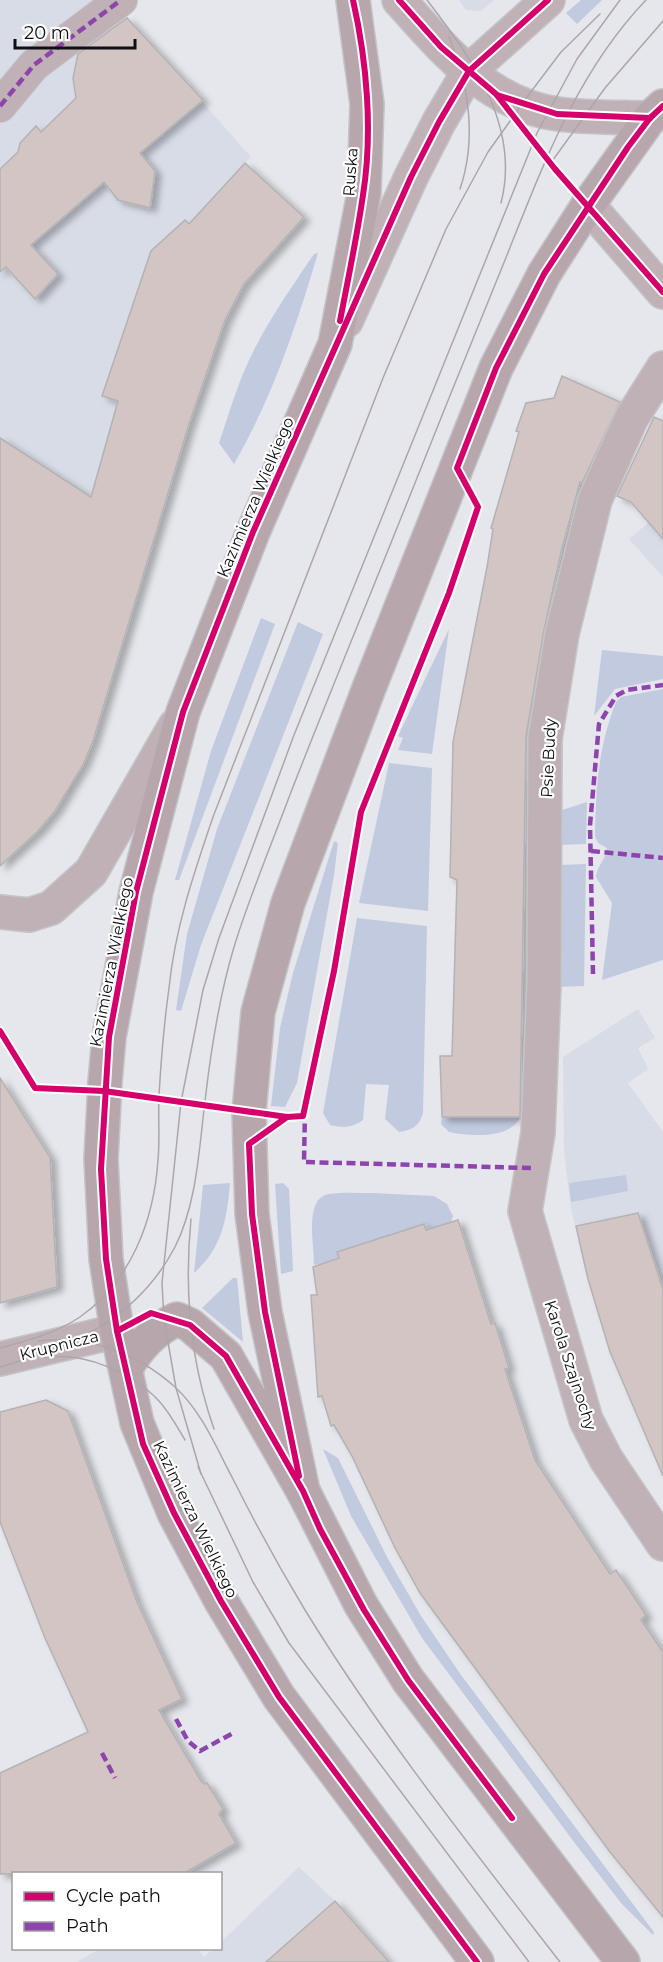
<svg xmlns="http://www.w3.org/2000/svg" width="663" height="1962" viewBox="0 0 663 1962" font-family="Montserrat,sans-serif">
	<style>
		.built { fill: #d8dce7 }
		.green { fill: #c2cae0 }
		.building { fill: #d2c5c3; stroke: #b3b2b4; stroke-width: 1.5; filter: url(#shadow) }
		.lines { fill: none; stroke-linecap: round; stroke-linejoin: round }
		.pedestrian-casing { stroke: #c4c5c8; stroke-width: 34 }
		.minor-casing { stroke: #c4c5c8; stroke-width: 36 }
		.tertiary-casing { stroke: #c4c5c8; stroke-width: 36 }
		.secondary-casing { stroke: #c4c5c8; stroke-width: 36 }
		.pedestrian { stroke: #c0b1b6; stroke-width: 32 }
		.minor { stroke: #c0b1b6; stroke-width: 33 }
		.tertiary { stroke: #c0b1b6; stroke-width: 33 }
		.secondary { stroke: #b7a6ab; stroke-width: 33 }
		.tram { stroke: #aca6ab; stroke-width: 1.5 }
		.quiet { stroke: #8e44ad; stroke-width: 4.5; stroke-dasharray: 9 4.5; stroke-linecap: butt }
		.cycleway-casing { stroke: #fff; stroke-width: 10 }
		.cycleway { stroke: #d6006c; stroke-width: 6 }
		.labels { text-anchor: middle; stroke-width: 4.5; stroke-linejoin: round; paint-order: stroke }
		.street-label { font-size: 16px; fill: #0e0f12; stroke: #fff }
	</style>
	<defs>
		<filter id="shadow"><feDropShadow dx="6" dy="4" stdDeviation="3" flood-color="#0004"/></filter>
	</defs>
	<rect width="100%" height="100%" fill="#e6e7ec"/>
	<g class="built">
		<path d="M0 0H112L251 157 245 163 304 217 275 249 189 224 185 220 156 247 225 320 206 375 123 334 102 395 118 401 97 475 167 497 93 741 83 765 71 789 38 831 0 864Z"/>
		<path d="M459 0H494L481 11 466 10Z"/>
		<path d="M663 511V577L629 539Z"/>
		<path d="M638 1009 655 1038 638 1048 648 1069 628 1083 663 1132V1476L606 1337 584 1266 571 1208 564 1152 563 1057Z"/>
		<path d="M299 1867 335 1901 389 1962H77L101 1948 198 1949 204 1957 213 1949 220 1948 221 1942Z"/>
	</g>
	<g class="green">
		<path d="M581 0H602L577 24 566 13Z"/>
		<path d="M318 253C296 327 272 398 234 464L219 443C230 411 239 378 255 348 272 315 293 285 314 254Z"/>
		<path d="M261 618 275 624 179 880H175L211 751Z"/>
		<path d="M298 622 323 634 201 945 181 1011 176 1010 187 934 217 829Z"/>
		<path d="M449 629 432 754 398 750 403 738 398 736Z"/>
		<path d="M602 650 663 656V679L615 689 594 716Z"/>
		<path d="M663 689V960L602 980 612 903 596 877C597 865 606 860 607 848L598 843 595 836C596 787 598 748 616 702L621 697Z"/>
		<path d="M389 763 432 768 428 911 359 903Z"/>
		<path d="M587 802 586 844 558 845 559 811Z"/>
		<path d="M334 841 338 843 334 875 297 1083 285 1107 271 1106 280 1028 293 973Z"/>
		<path d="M586 864 584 986 557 987 559 865Z"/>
		<path d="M357 918 427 926 423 1113C419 1126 413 1130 399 1132L385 1119 389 1085 366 1084 363 1120C352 1128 343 1128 330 1125L323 1113Z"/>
		<path d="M442 1117H520C510 1140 470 1136 449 1132L441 1124Z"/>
		<path d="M626 1175 628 1191 571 1202 569 1183Z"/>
		<path d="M230 1183C227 1219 222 1248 194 1273L203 1185Z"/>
		<path d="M283 1183 289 1189 293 1271 281 1274 275 1184Z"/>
		<path d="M372 1193 434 1196 447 1204 453 1216 451 1222 432 1231 431 1228 427 1229 425 1224 405 1233 404 1230 390 1234V1237L358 1245V1247L338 1251 340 1257 333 1259 334 1261 314 1265C315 1247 303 1198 329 1194 343 1192 358 1193 372 1193Z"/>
		<path d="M233 1278H237L243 1342 202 1308Z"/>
		<path d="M323 1449 338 1458 387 1557 421 1616 461 1675 654 1932 653 1935 621 1903 577 1846 422 1638 351 1516Z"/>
	</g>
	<g class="building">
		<path d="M127 18 203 100 140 153 155 171 150 208 118 200 104 182 31 245 58 274 35 299 6 267 0 272V169L18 152 20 143 36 126 41 132 76 98 73 78 78 54Z"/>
		<path d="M245 163 304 217 244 284 225 320 189 424 93 741 83 765 55 811 38 831 0 866V438L91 497 118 401 102 396 151 251 185 220 189 224Z"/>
		<path d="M562 376 620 402 582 483 580 482 562 548 544 630 526 736 520 1117H442L440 1056H452L457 880 450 877 453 742 487 567 493 529 491 528 519 432 516 431 526 403 554 398Z"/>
		<path d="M654 417 663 421V539L631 502 617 496Z"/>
		<path d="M0 1078 50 1157 57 1287 0 1303Z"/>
		<path d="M638 1213 663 1289V1476L610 1352 588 1279 576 1226Z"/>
		<path d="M458 1220 491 1324 495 1323 509 1368 505 1369 535 1460 610 1574 616 1570 646 1615 641 1620 663 1652V1917L610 1852 420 1593 395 1548 352 1456 334 1425 331 1426 322 1396 318 1397 311 1295H317L313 1267 339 1258 337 1252 424 1224 426 1230Z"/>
		<path d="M46 1400 68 1411 137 1602 182 1699 159 1710 201 1781 204 1784 207 1783 223 1809 219 1814 236 1843 183 1874H0V1773L88 1732 45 1638 0 1522V1412Z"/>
		<path d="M335 1901 389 1962H266Z"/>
	</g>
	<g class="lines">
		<g class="pedestrian-casing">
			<path id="pedestrian" d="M0 106 34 65 121 0"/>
		</g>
		<g class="minor-casing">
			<g id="minor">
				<path d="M588 205 663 292"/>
				<path d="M663 368 631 419 595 500 562 634 545 739 544 983 538 1133 525 1211 586 1420 606 1459 663 1544"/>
				<path d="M0 912 29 915 51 908 91 872 175 726"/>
			</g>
		</g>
		<g class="tertiary-casing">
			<g id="tertiary">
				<path d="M399 0C443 49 489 105 558 114 588 118 620 117 650 118"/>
				<path d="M346 321 411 177 439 122 469 71 548 0"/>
				<path d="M0 1359 117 1331"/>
			</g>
		</g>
		<g class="secondary-casing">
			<g id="secondary">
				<path d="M353 0 367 104 364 193 335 344 253 532 183 712 136 892 109 1037 105 1082 101 1159 106 1259 117 1331 137 1423 174 1513 221 1601 279 1697 477 1962"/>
				<path d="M126 1368C139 1346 154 1330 177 1319L190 1325 226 1356 303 1491 361 1605 408 1680 623 1962"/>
				<path d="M303 1491 265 1312 252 1214 249 1112 258 1012 288 903 369 688 496 368 544 274 588 205 650 118 663 106"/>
			</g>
		</g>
		<use href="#pedestrian" class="pedestrian"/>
		<use href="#minor" class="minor"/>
		<use href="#tertiary" class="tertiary"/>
		<use href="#secondary" class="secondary"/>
		<g class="tram">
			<path d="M427 0C471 57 521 126 501 203"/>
			<path d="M449 37C469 84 477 139 460 189"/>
			<path d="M550 164 605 88 663 21"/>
			<path d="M191 1219C184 1291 190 1361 214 1429"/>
			<path d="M38 1341C89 1335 137 1353 175 1387 202 1412 216 1447 233 1479 255 1523 279 1567 305 1610 381 1734 471 1847 560 1962"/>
			<path d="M0 1348C27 1341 56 1333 80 1317 131 1281 154 1220 158 1160 160 1139 158 1117 159 1096 161 1060 164 1024 169 988 175 928 194 873 213 817L383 378 446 229 488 152 530 93 561 52 600 14"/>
			<path d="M44 1358C84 1351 133 1373 159 1401 170 1413 177 1427 185 1440"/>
			<path d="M0 1367C74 1346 137 1319 175 1247 197 1203 199 1149 205 1101 211 1049 219 997 234 947 250 895 272 843 291 792 328 697 367 603 405 508 438 425 471 343 505 260 542 168 576 73 646 0"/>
			<path d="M198 1467 253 1582 289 1643 529 1962"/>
			<path d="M201 1474 176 1388 164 1319 162 1283 181 1102 203 990 219 938 294 735 537 133 577 59 620 0"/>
		</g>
		<g class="quiet">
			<path d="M0 106 34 65 121 0"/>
			<path d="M591 851 663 858"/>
			<path d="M593 974 590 825 599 724 616 696 627 690 663 685"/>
			<path d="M305 1110 304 1162 531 1168"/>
			<path d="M176 1719 188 1741 200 1751 235 1732"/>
			<path d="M102 1753 115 1778"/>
		</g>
		<g class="cycleway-casing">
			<g id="cycleway">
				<path d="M399 0 441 47 496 94 555 169 663 292"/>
				<path d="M497 95 557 114 650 118"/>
				<path d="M340 321C348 279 357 237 363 195 373 132 367 62 353 0"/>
				<path d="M0 1031 35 1088 104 1091 287 1117 303 1116 334 971 361 812 449 593 478 507 457 468 496 368 544 274 628 147 650 118 663 106"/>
				<path d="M287 1117 249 1144 252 1214 265 1312 299 1476"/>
				<path d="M117 1331 151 1313 190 1325 226 1356 303 1491 320 1529 364 1610 408 1680 512 1818"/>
				<path d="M477 1962 279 1697 221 1601 174 1513 143 1444 117 1331 106 1259 101 1169 109 1037 136 892 183 712 253 532 411 177 439 122 469 71 548 0"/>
			</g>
		</g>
		<use href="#cycleway" class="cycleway"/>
	</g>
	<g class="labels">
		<g class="street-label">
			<text transform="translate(350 172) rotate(-86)" y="6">Ruska</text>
			<text transform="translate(255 497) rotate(-67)" y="6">Kazimierza Wielkiego</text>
			<text transform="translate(548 758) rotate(-87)" y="6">Psie Budy</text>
			<text transform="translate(111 962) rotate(-79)" y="6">Kazimierza Wielkiego</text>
			<text transform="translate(59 1345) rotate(-14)" y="6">Krupnicza</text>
			<text transform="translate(571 1365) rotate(72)" y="6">Karola Szajnochy</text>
			<text transform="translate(196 1519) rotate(64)" y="6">Kazimierza Wielkiego</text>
		</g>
	</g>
	<rect x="12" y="1872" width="210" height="78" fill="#ffffff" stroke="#9f9fa0" stroke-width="1.5"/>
	<rect x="24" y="1892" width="30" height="9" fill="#d6006c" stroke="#9f9fa0" stroke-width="1.5"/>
	<text x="66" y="1902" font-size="18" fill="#0e0f12">Cycle path</text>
	<rect x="24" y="1922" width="30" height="9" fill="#8e44ad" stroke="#9f9fa0" stroke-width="1.5"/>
	<text x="66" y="1932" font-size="18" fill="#0e0f12">Path</text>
	<path d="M15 39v9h120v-9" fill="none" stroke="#0e0f12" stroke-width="3"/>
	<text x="24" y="39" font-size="18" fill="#0e0f12" stroke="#ffffff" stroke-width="4.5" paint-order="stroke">20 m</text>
</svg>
